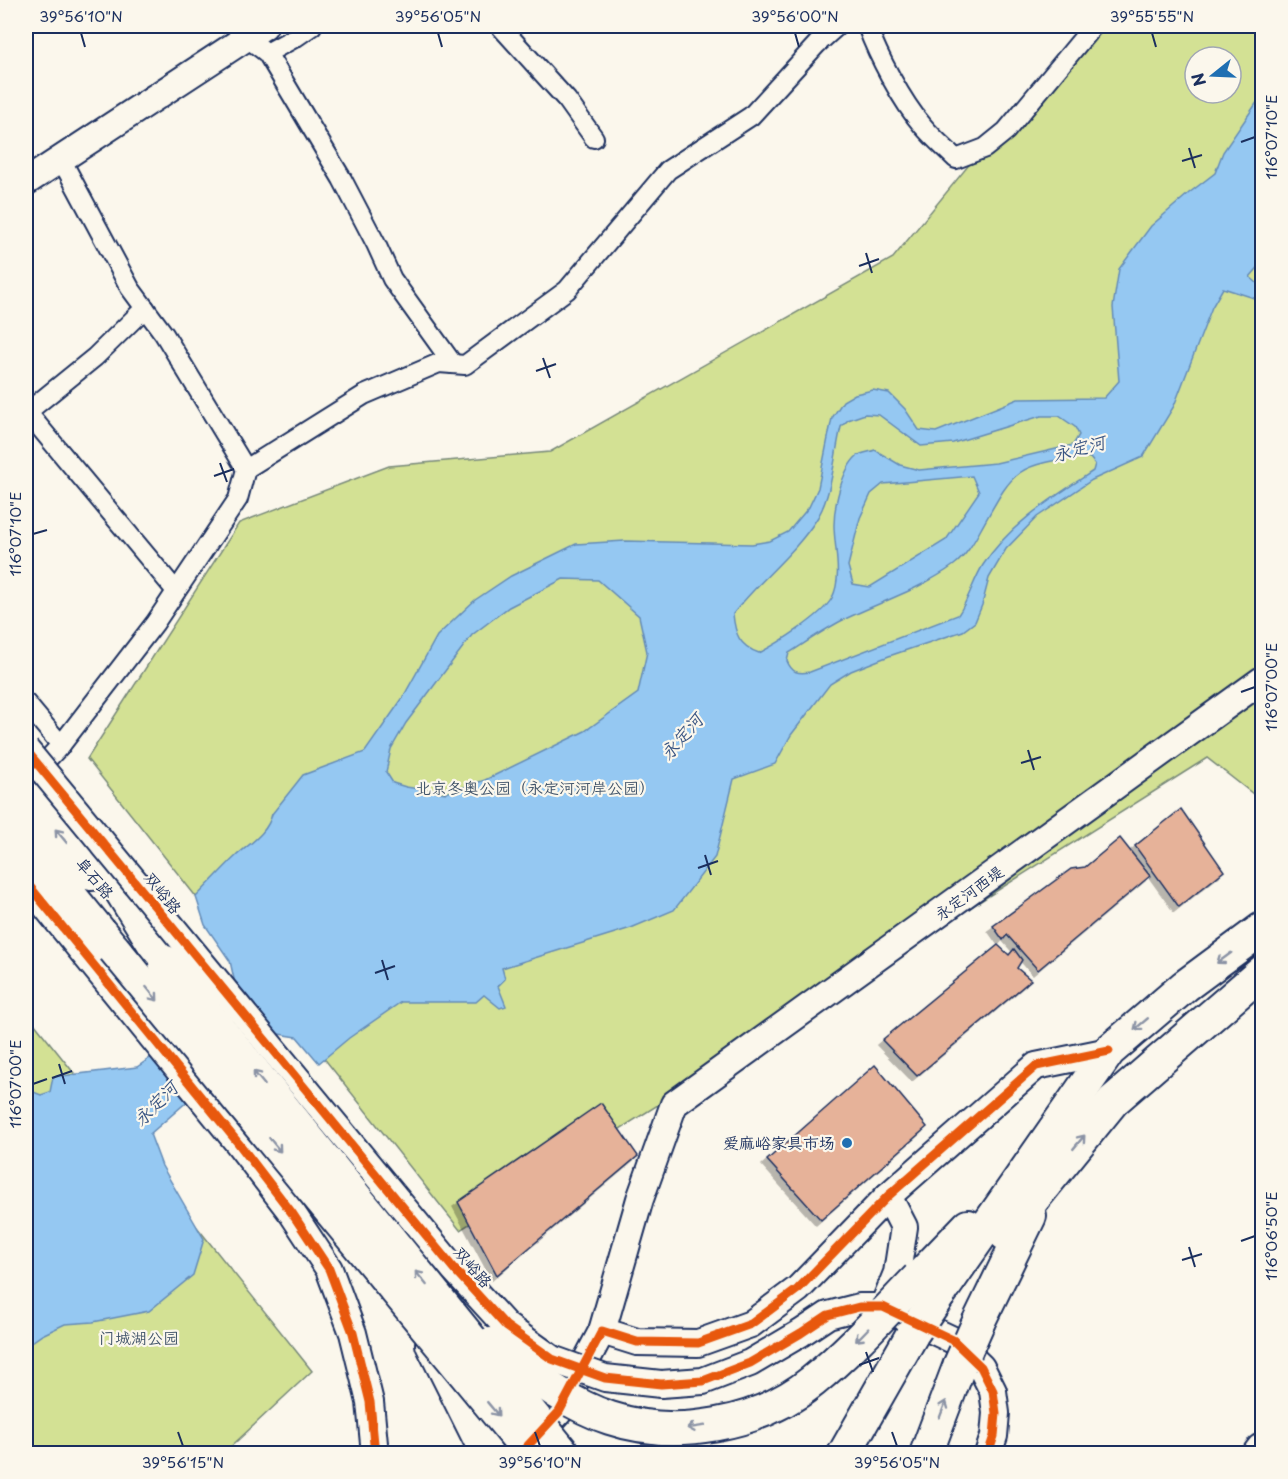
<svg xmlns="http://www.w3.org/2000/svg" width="1288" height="1479" viewBox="0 0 1288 1479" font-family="'Playpen Sans','LXGW WenKai TC',sans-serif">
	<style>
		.green { fill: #d3e194; stroke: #778879; stroke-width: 1.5; fill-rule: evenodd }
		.water { fill: #95c8f2; stroke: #648bb7; stroke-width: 1.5; fill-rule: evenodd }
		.building { fill: #e6b299; stroke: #1b2f5e; stroke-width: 1.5; filter: url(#shadow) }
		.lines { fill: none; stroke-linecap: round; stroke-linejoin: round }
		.street-casing { stroke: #1b2f5e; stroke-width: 22 }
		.secondary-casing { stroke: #1b2f5e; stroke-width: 30 }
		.highway-casing { stroke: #1b2f5e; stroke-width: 36 }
		.street { stroke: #fbf7ec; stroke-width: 18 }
		.secondary { stroke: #fbf7ec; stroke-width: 26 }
		.highway { stroke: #fbf7ec; stroke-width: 32 }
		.secondary-bridge-casing { stroke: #1b2f5e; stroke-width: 30; stroke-linecap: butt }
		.highway-bridge-casing { stroke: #1b2f5e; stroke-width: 36; stroke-linecap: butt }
		.secondary-bridge { stroke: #fbf7ec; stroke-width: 26 }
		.highway-bridge { stroke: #fbf7ec; stroke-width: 32 }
		.cycleway-casing { stroke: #fbf7ec; stroke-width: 13 }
		.cycleway { stroke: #e8590c; stroke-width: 9 }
		.oneway { stroke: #8b93a5 }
		.ticks { fill: none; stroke: #1b2f5e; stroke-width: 2 }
		.poi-dot { fill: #1f6fb2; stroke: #fbf7ec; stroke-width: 2 }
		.labels { text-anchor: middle; stroke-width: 4.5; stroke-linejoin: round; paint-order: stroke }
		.park-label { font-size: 16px; fill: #405369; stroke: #fbf7ec }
		.street-label { font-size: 16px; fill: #1b2f5e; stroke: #fbf7ec }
		.poi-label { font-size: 16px; fill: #1b2f5e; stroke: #fbf7ec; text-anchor: end }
		.water-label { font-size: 18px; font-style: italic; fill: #3a5583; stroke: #fbf7ec }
		.neatline { fill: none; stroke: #1b2f5e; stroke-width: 2 }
		.ticks-label { font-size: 15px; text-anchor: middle; fill: #1b2f5e }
	</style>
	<defs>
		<filter id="shadow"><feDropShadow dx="-5" dy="5" stdDeviation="0" flood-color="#0004"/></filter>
	</defs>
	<rect width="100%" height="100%" fill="#fbf7ec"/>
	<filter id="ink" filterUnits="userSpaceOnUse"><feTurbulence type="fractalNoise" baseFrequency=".0167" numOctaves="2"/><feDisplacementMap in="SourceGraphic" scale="12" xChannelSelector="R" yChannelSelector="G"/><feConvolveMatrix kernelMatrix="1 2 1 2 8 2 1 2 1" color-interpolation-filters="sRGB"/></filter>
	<g filter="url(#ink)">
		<g class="green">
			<path d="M1098 26H1262V801L1207 758 460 1230 87 759 239 523 389 466 550 452 893 258 1065 47ZM1195 57H1231V93H1195Z"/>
			<path d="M26 1013 312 1371 224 1453H26Z"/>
		</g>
		<path class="water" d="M1262 95V263L1250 277 1257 283 1262 284V296L1257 299 1223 288 1212 307 1174 406 1143 457 1092 480 1037 517 1006 549 989 578 982 605 975 622 963 631 889 656 851 671 830 684 791 735 775 764 734 779 715 857 674 910 631 928 502 968 505 979 498 986 506 1006 500 1008 484 995 476 1002H401L349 1038 319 1063 297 1037 267 1032 150 1134 162 1166 204 1239 193 1275 149 1311 93 1322 65 1324 42 1335 26 1346V1089L41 1095 50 1092 53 1077 137 1067 238 997 230 961 205 925 196 897C210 883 222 869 236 856 249 844 268 833 272 814L303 775 365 752 402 699 437 636 475 600 511 576 576 544 625 541 752 544 770 541 788 532 809 507 818 488 832 418 843 401 855 394 873 390 889 393 905 409 919 430 936 432 1018 399 1104 398 1119 381 1113 307 1119 269 1151 226 1189 193 1215 173 1223 152ZM865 414 879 415 921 446 953 443 1041 416H1059L1075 427 1079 435 1073 445 996 463 919 470 900 465 875 450C870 452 861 453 857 456 842 469 834 506 834 525 834 547 843 577 832 598 822 616 777 644 759 653 739 646 735 634 733 614 759 580 795 554 818 517 833 491 834 456 841 427L848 420ZM1084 456 1090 458 1095 464 1093 471C1052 498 1010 524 983 565 973 581 969 599 958 615L810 672C798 674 792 673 787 661L789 653C805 643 822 631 839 622 877 603 920 590 954 565 966 556 974 542 981 529 1015 468 1014 466 1084 456ZM972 476 979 492 946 540 870 587 853 584 848 566 860 518 871 494 883 484ZM563 579 598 580 639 616 647 652 638 693 585 731 485 780 446 793 406 787 393 783 386 772 391 749 406 723 472 635 509 607Z"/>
		<g class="building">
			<path d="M1181 809 1224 871 1179 907 1135 846Z"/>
			<path d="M1120 838 1150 876 1038 970 1007 935 1003 940 993 926 1071 869 1085 867Z"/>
			<path d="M998 945 1009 955 1014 949 1022 960 1017 968 1031 980 917 1076 882 1040Z"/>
			<path d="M875 1065 927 1127 821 1220 767 1160Z"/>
			<path d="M601 1103 638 1156 497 1275 458 1202Z"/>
		</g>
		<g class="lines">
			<g class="street-casing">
				<g id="street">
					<path d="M235 26 246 37 267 53 342 179 376 244 392 279 453 364"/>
					<path d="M500 26 567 100 594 138"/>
					<path d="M867 26C878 56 902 102 923 126 933 138 945 148 956 159L985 148 1006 131 1093 26"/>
					<path d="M267 53 296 37 312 26"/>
					<path d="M27 412 176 591"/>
					<path d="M26 413 95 357 145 308"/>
					<path d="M246 469 364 395 439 363 465 365 567 290 668 170 751 116 817 44 837 26"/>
					<path d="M26 703 61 745"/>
					<path d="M26 782 61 745 155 623 238 499 246 469 164 334 130 288 61 159"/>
				</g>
			</g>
			<g class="secondary-casing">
				<g id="secondary">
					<path d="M26 182 264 26"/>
					<path d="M26 882 239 1144 292 1213 329 1269 353 1333 370 1402 375 1454"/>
					<path d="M883 1307 897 1273 904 1227 888 1196"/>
					<path d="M602 1331 637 1342 698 1343 751 1324 798 1289 888 1196 1036 1066 1109 1051"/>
					<path d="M661 1384 703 1381 750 1363 801 1333 828 1315 859 1307H883L953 1340 981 1367 993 1391 996 1413 994 1436 988 1454"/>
					<path d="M531 1442 559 1412 602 1331 640 1199 674 1104 1262 680"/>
				</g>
			</g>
			<g class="highway-casing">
				<g id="highway">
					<path d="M26 794 92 874"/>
					<path d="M85 833 165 962"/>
					<path d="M26 841 114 949"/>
					<path d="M1005 1234 1113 1101 1262 972"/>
					<path d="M918 1278 968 1226"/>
					<path d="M939 1295 1109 1051 1185 986 1262 929"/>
					<path d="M979 1321 1030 1216"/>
					<path d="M432 1344 487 1454"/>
					<path d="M844 1454 913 1333"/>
					<path d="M926 1454 960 1364"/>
					<path d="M1259 1454 1262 1450"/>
				</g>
			</g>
			<use href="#street" class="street"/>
			<use href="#secondary" class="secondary"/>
			<use href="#highway" class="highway"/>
			<g class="secondary-bridge-casing">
				<path id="secondary-bridge" d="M26 750 454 1269 506 1326 552 1359 605 1378 661 1384"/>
			</g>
			<g class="highway-bridge-casing">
				<g id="highway-bridge">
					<path d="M114 949 531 1454"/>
					<path d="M165 962 564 1454"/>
					<path d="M913 1333 939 1295"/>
					<path d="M490 1344C527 1371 566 1404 610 1418 676 1440 759 1425 813 1381 851 1350 884 1313 918 1278"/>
					<path d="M960 1364 979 1321"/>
				</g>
			</g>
			<use href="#secondary-bridge" class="secondary-bridge"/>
			<use href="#highway-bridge" class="highway-bridge"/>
			<g class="cycleway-casing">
				<g id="cycleway">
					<path d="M26 750 454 1269 506 1326 552 1359 605 1378 661 1384 703 1381 750 1363 801 1333 828 1315 859 1307H883L953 1340 981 1367 993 1391 996 1413 994 1436 988 1454"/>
					<path d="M26 882 239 1144 292 1213 329 1269 353 1333 370 1402 375 1454"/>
					<path d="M520 1454 559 1412 602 1331 637 1342 698 1343 751 1324 798 1289 888 1196 1036 1066 1109 1051"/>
				</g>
			</g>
			<use href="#cycleway" class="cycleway"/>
		</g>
		<defs><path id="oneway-shaft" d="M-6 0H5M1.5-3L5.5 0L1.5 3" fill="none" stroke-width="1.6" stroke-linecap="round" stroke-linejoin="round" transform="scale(1.5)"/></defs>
		<g class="oneway">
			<use href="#oneway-shaft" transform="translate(61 836) rotate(-130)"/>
			<use href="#oneway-shaft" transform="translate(1224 958) rotate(144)"/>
			<use href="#oneway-shaft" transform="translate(152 994) rotate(51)"/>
			<use href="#oneway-shaft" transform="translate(1141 1024) rotate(140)"/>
			<use href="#oneway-shaft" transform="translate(259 1078) rotate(-129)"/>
			<use href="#oneway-shaft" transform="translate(1079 1142) rotate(-50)"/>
			<use href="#oneway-shaft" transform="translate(275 1145) rotate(51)"/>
			<use href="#oneway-shaft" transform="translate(421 1278) rotate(-129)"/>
			<use href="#oneway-shaft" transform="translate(862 1335) rotate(134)"/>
			<use href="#oneway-shaft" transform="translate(493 1409) rotate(50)"/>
			<use href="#oneway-shaft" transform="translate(943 1409) rotate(-69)"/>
			<use href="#oneway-shaft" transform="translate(696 1427) rotate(171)"/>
		</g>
	</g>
	<path class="ticks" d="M81 33 85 47M438 33 442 47M795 33 799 47M1152 33 1156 47M1241 142 1255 137M1189 148 1195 168M1182 161 1202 155M866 253 872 273M859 266 879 259M543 358 550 378M536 371 556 364M220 463 227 482M214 476 234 469M33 534 47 530M1241 692 1255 687M1028 750 1034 770M1021 763 1041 757M705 855 711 875M698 868 718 861M382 960 388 980M375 973 395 966M59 1064 65 1084M52 1078 72 1071M33 1084 47 1079M1241 1241 1255 1236M1189 1247 1195 1267M1182 1260 1202 1254M866 1352 873 1372M859 1365 879 1358M178 1432 183 1446M535 1432 540 1446M892 1432 897 1446"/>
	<circle class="poi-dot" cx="847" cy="1143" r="6"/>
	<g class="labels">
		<g class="park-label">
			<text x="535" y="794">北京冬奥公园（永定河河岸公园）</text>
			<text x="139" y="1344">门城湖公园</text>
		</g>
		<g class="street-label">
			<text transform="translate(95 878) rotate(50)" y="6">阜石路</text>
			<text transform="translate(163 893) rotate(51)" y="6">双峪路</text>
			<text transform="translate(969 893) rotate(-36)" y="6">永定河西堤</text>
			<text transform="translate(473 1267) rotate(49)" y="6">双峪路</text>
		</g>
		<g class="poi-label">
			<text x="835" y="1149">爱麻峪家具市场</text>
		</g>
		<g class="water-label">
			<text transform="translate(1079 449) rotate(-15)" y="6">永定河</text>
			<text transform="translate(682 737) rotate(-49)" y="6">永定河</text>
			<text transform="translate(156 1104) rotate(-45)" y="6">永定河</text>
		</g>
	</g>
	<rect width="1288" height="1479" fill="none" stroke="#fbf7ec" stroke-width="66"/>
	<g transform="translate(1213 75) rotate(252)"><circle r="28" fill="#fbf7ec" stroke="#a1a7b3" stroke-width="1.5"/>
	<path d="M0-4.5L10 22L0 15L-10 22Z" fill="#1f6fb2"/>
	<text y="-9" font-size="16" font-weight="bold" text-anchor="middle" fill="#1b2f5e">N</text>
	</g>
	<rect x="33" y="33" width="1222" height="1413" class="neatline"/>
	<g class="ticks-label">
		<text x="81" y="22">39°56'10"N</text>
		<text x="438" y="22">39°56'05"N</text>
		<text x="795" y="22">39°56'00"N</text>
		<text x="1152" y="22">39°55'55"N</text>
		<text transform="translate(1272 137) rotate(-90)" y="5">116°07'10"E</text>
		<text transform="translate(16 534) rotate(-90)" y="5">116°07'10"E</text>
		<text transform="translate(1272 687) rotate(-90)" y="5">116°07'00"E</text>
		<text transform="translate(16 1084) rotate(-90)" y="5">116°07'00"E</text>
		<text transform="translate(1272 1236) rotate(-90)" y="5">116°06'50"E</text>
		<text x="183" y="1468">39°56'15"N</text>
		<text x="540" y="1468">39°56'10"N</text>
		<text x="897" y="1468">39°56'05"N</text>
	</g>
</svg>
